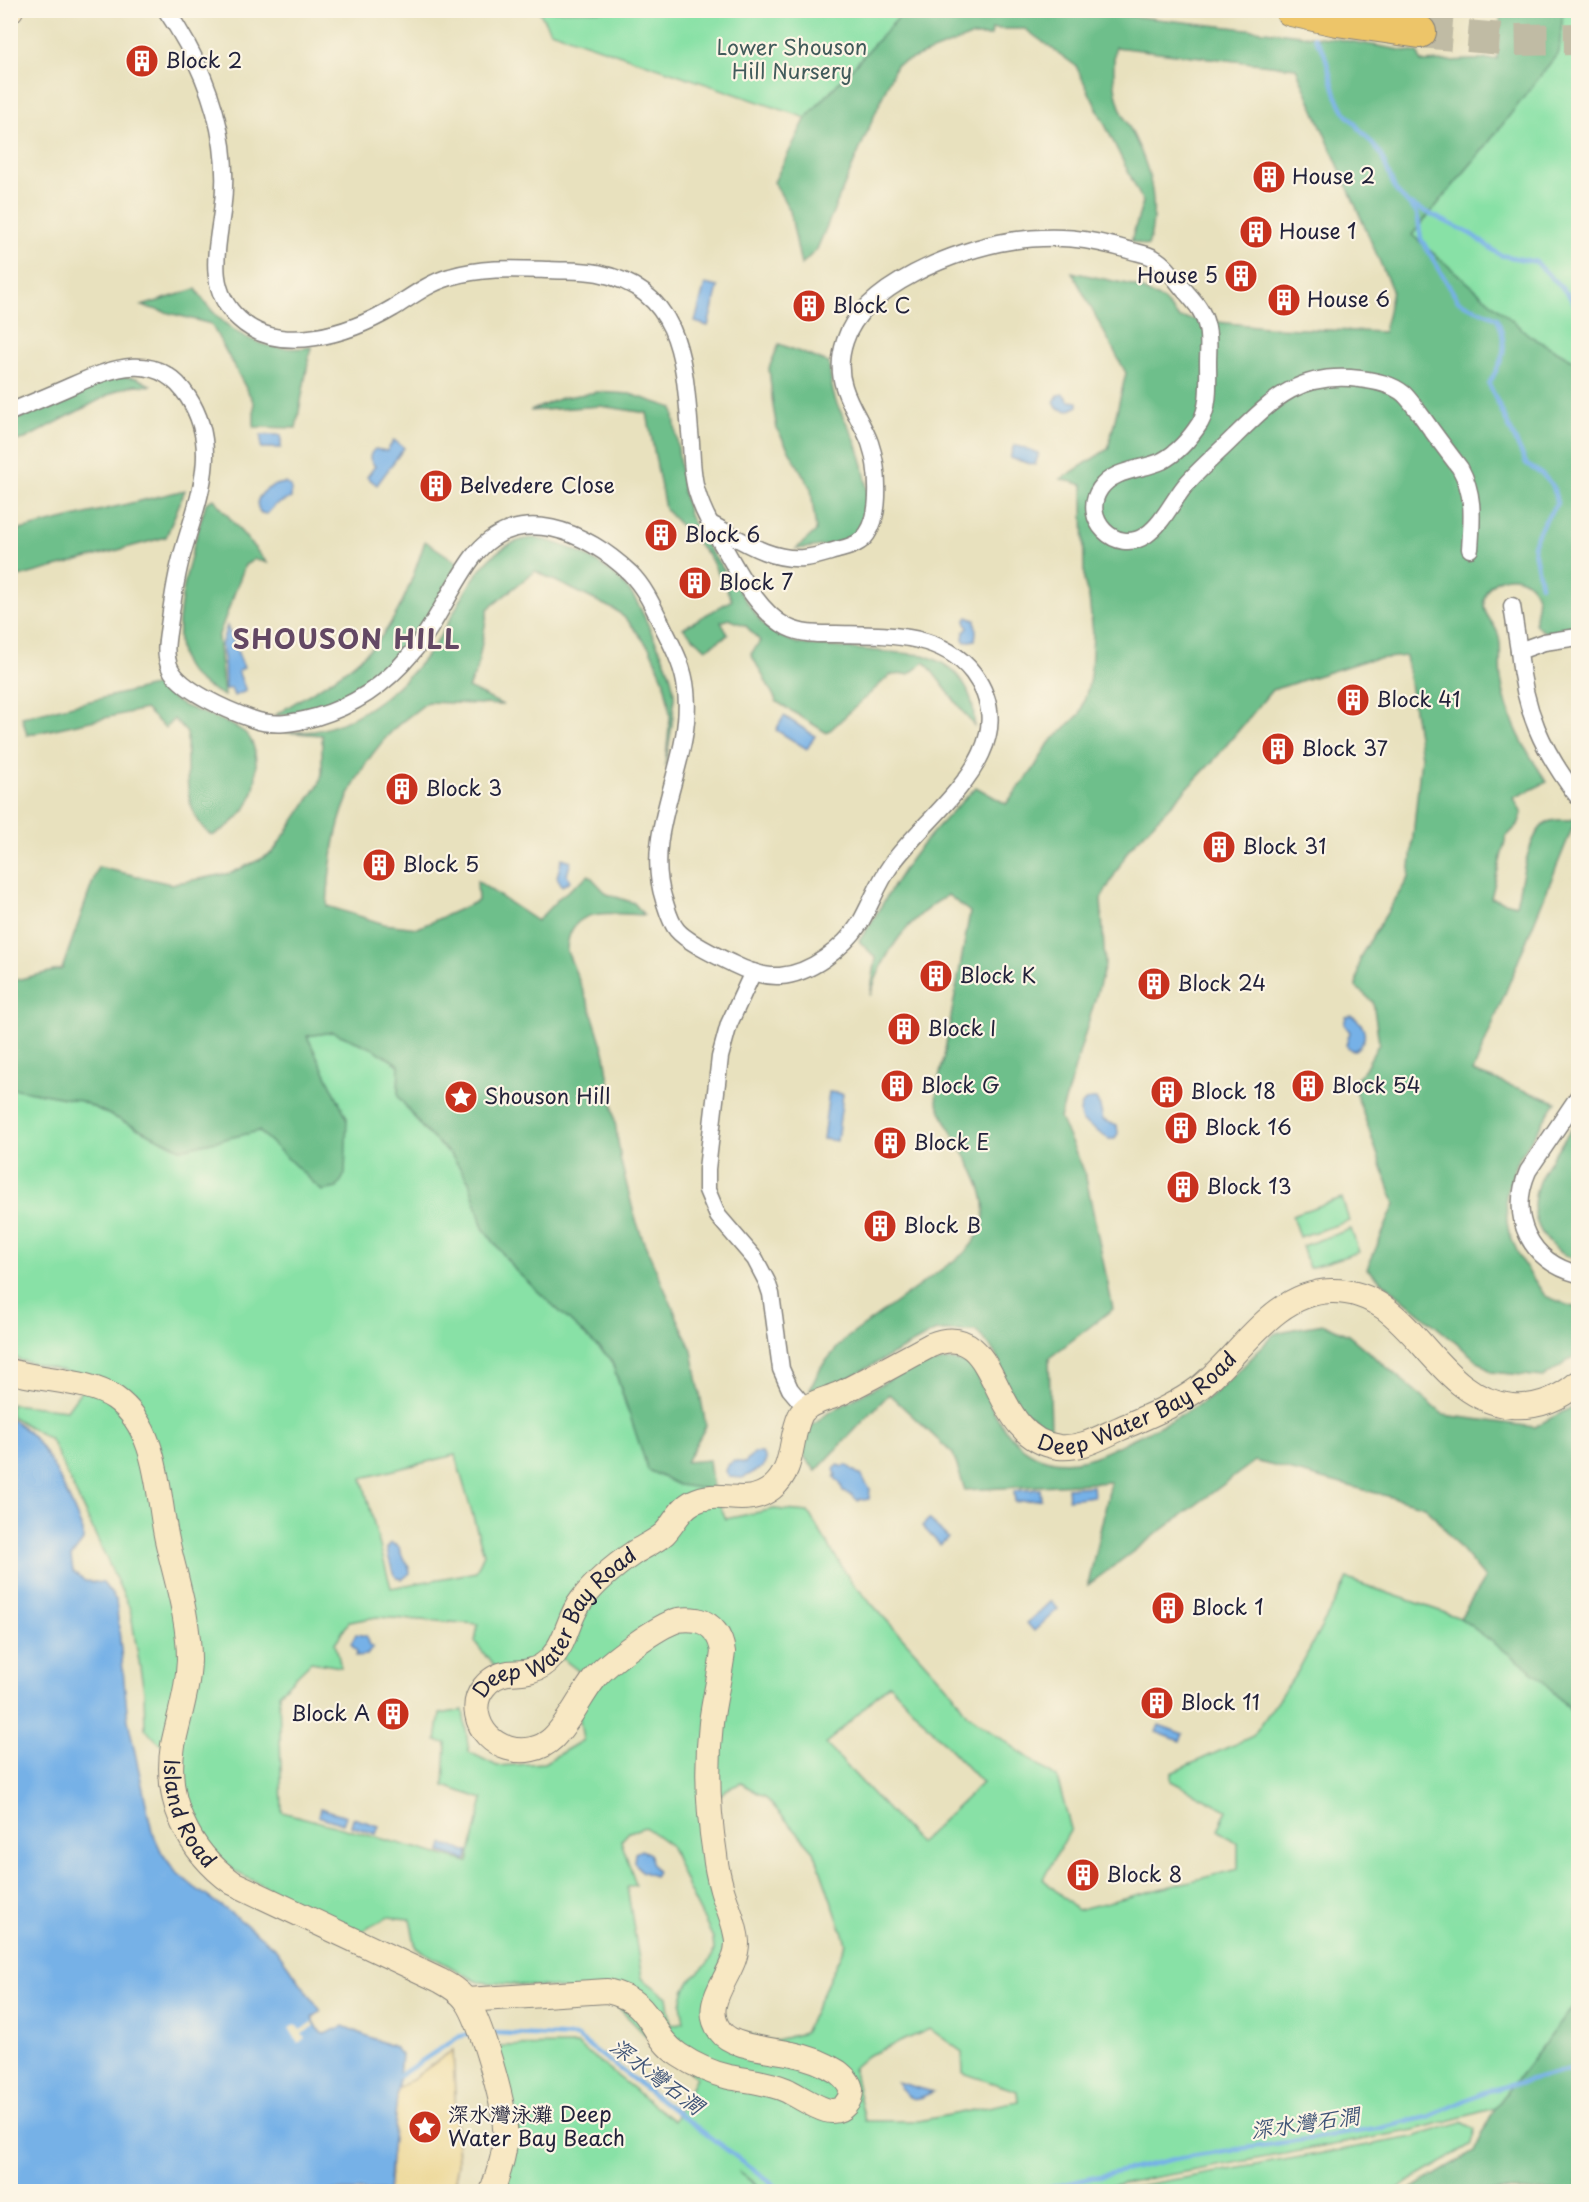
<svg xmlns="http://www.w3.org/2000/svg" width="1589" height="2202" viewBox="0 0 1589 2202" font-family="'Playpen Sans','LXGW WenKai TC',sans-serif">
	<style>
		.green { fill: #88e1a6; stroke: #558270; stroke-width: 1.5; fill-rule: evenodd }
		.forest { fill: #6ebf8b; stroke: #487063; stroke-width: 1.5 }
		.sand { fill: #eeda9e; stroke: #887e6c; stroke-width: 1.5 }
		.water { fill: #76b1e7; stroke: #4c6a91; stroke-width: 1.5 }
		.pier { fill: #e8e1be }
		.lines { fill: none; stroke-linecap: round; stroke-linejoin: round }
		.stream { stroke: #76b1e7; stroke-width: 4.5 }
		.highway-tunnel { stroke: #c0bba4; stroke-width: 32; stroke-dasharray: 32 16; stroke-linecap: butt }
		.street-casing { stroke: #85827c; stroke-width: 19 }
		.secondary-casing { stroke: #85827c; stroke-width: 26 }
		.highway-casing { stroke: #85827c; stroke-width: 34 }
		.street { stroke: #fff; stroke-width: 16 }
		.secondary { stroke: #f8e8c3; stroke-width: 24 }
		.highway { stroke: #edc569; stroke-width: 32 }
		.labels { text-anchor: middle; stroke-width: 4.5; stroke-linejoin: round; paint-order: stroke }
		.park-label { font-size: 21px; fill: #415b5b; stroke: #fcf5e5 }
		.poi-label { font-size: 21px; fill: #22223b; stroke: #fcf5e5; text-anchor: start }
		.street-label { font-size: 21px; fill: #22223b; stroke: #fcf5e5 }
		.water-label { font-size: 22px; font-style: italic; fill: #3f5477; stroke: #fcf5e5 }
		.district-label { font-size: 27px; font-weight: bold; letter-spacing: 1.5px; fill: #634864; stroke: #fcf5e5 }
	</style>
	<rect width="100%" height="100%" fill="#fcf5e5"/>
	<filter id="ink" filterUnits="userSpaceOnUse"><feTurbulence type="fractalNoise" baseFrequency=".0167" numOctaves="2"/><feDisplacementMap in="SourceGraphic" scale="12" xChannelSelector="R" yChannelSelector="G"/><feConvolveMatrix kernelMatrix="1 2 1 2 8 2 1 2 1" color-interpolation-filters="sRGB"/></filter>
	<filter id="wash" filterUnits="userSpaceOnUse"><feTurbulence type="fractalNoise" baseFrequency=".008" numOctaves="4" result="noise"/><feDisplacementMap in="SourceGraphic" scale="24" xChannelSelector="R" yChannelSelector="G"/><feGaussianBlur stdDeviation="1.35" result="paint"/><feColorMatrix in="noise" values="0 0 0 0 0 0 0 0 0 0 0 0 0 0 0 0 0 1.4 0 .05"/><feComposite in="paint" operator="in"/></filter>
	<g filter="url(#wash)">
		<rect width="100%" height="100%" fill="#e8e1be"/>
		<g class="green">
			<path d="M888 10 901 15 806 118 550 31 539 11Z"/>
			<path d="M1563 11H1578V363L1530 336 1412 235 1485 147 1558 52Z"/>
			<path d="M333 1032 374 1049 399 1065 398 1096 424 1130 452 1156 469 1181 483 1228 516 1271 611 1359 628 1412 713 1490 726 1519 774 1509 808 1512 850 1580 952 1692 967 1714 1057 1778 1071 1829 1043 1879 1077 1910 1238 1869V1844L1218 1830 1227 1810 1171 1781V1773L1253 1736 1298 1671 1347 1579 1460 1618 1539 1676 1578 1719V2001L1495 2108 1415 2130 1080 2191H766L738 2170 763 2191H502L518 2135 498 2046 578 2045 674 2121 696 2077 663 2053 613 2002 552 1987 478 1982 416 1948 410 1919 388 1917 360 1932 235 1872 194 1831 182 1765 145 1729 144 1691 130 1609 51 1440 11 1416V1404L67 1410 88 1381 71 1373 19 1360 11 1353V1088L81 1101 180 1149 259 1131 322 1191 347 1118 307 1036ZM455 1455 484 1554 476 1572 391 1588 362 1478ZM377 1617 478 1624 475 1642 498 1672 563 1659 585 1676 576 1696 583 1740 544 1763 497 1766 469 1752 463 1710 440 1714 436 1741 446 1743 444 1786 483 1799 468 1862 282 1812 279 1693 311 1662 341 1667 335 1643 349 1622ZM889 1684 982 1783 919 1843 826 1744ZM741 1783 765 1797 814 1851 846 1943 804 2033 772 2041 738 2031 724 2023 721 1967 724 1945 720 1919 706 1877 702 1846 701 1820 725 1790ZM645 1827 670 1845 688 1888 713 1938 714 1950 712 1957 708 1963 692 1978 684 1991 681 2004 684 2022 671 2025 667 1997 642 1978 627 1887 636 1885 621 1841 629 1832ZM930 2029 962 2052 963 2073 1017 2091 1018 2101 919 2121H865L853 2068 867 2056Z"/>
			<path d="M1342 1198 1349 1221 1299 1237 1292 1215Z"/>
			<path d="M1351 1229 1359 1252 1309 1268 1302 1246Z"/>
			<path d="M1462 2122 1475 2129 1470 2146 1393 2191H1110L1414 2137Z"/>
		</g>
		<g class="forest">
			<path d="M922 11H1086L1337 39 1418 53 1421 62 1497 59 1501 11H1563L1559 52 1485 147 1412 235 1530 336 1578 363V632C1564 633 1542 638 1535 623 1534 611 1541 603 1535 592 1524 568 1487 574 1484 600 1482 616 1496 623 1499 637 1502 650 1499 665 1501 679 1507 718 1525 750 1547 782L1514 798 1522 814 1518 825 1506 837 1491 898 1516 905C1521 884 1528 831 1548 822 1557 818 1567 821 1576 819L1473 1072 1556 1102 1516 1163 1506 1196 1507 1222 1509 1233 1522 1262 1545 1296 1573 1307 1578 1305V1354L1544 1377 1491 1372 1367 1269 1395 1204 1352 1082 1363 1072 1379 1043 1373 1002 1356 987 1360 957 1409 877 1421 757 1406 656 1367 660 1272 690 1215 759 1129 849 1101 899 1105 966 1060 1118 1085 1173 1113 1309 1049 1358 1051 1431C1037 1421 1022 1411 1013 1396 1005 1383 1002 1369 996 1356 992 1346 983 1339 976 1331H936L841 1382 826 1389H810L821 1367 844 1340 963 1254C1017 1204 954 1152 937 1101 934 1093 941 1071 943 1061 952 1011 961 961 970 912L948 895C908 918 883 952 870 996L876 958 859 941C879 913 893 882 914 855 932 831 955 809 976 787L1006 804 1033 770 1049 743 1080 714 1088 688 1091 670 1093 634 1089 598 1084 581 1083 485 1061 479 1108 449 1126 373 1072 272 1132 285 1163 300 1179 318 1275 328 1384 332 1392 290 1296 68 1115 47C1113 65 1113 83 1118 101 1122 116 1131 129 1137 143 1153 176 1158 212 1148 246L1131 241 1143 202 1076 66 1025 29H992L991 36H971L896 65 817 249 801 265 790 211 774 182 806 118 901 15Z"/>
			<path d="M196 289C221 330 262 355 311 347L296 428 254 427V403L211 324 142 306Z"/>
			<path d="M779 344 829 363C830 375 831 387 835 399 840 413 849 426 855 440 864 463 878 518 854 536 839 547 814 546 796 549L816 531 811 489 777 429 773 406 769 368Z"/>
			<path d="M118 376 137 378 152 386 136 385 120 389 25 439 11 442V422L109 378Z"/>
			<path d="M597 392 630 394 673 408 683 491 689 515 703 541 762 623 779 636 799 644 923 655C957 665 976 691 974 726L925 662 909 674 890 675 827 733 777 702 751 654 760 641 746 626 729 619 721 622 728 635 706 649 683 628 732 600 709 556 665 509 647 413 600 406 530 411 561 398Z"/>
			<path d="M185 490 166 537 11 579V532Z"/>
			<path d="M214 499 267 563 255 559 245 565 218 637 224 696C209 688 194 681 185 665 166 630 195 541 206 503Z"/>
			<path d="M534 538C570 544 608 563 631 593 641 607 647 623 654 638 663 656 672 673 674 694 675 717 669 743 665 766L670 718 669 705 663 678 650 649 629 622 617 611 535 571 488 609 477 670 468 688 503 705 427 702C417 711 404 719 395 728 343 780 331 836 327 906L384 924 418 928 478 901 477 881 537 921 560 897 589 875 607 894 634 903 644 915C611 914 568 904 567 951L591 1010 605 1055 621 1162 634 1214 643 1240 692 1351 706 1426 686 1462 709 1460 713 1490 679 1485 648 1470 611 1359 516 1271 483 1228 469 1181 452 1156 424 1130 398 1096 399 1065 374 1049 333 1032 307 1036 347 1118 345 1174 337 1188 322 1191 259 1131 181 1149 81 1101 11 1088 10 979 12 981 62 969 98 867 171 884 231 873 261 859 273 852 319 784 322 774V735L282 732C293 732 304 732 314 731 361 723 409 682 435 644 462 605 479 542 534 538Z"/>
			<path d="M425 541 458 563C444 588 432 616 414 639 380 685 331 710 274 716 310 692 354 671 381 637 403 609 414 574 425 541Z"/>
			<path d="M162 684 173 699 180 704C200 713 225 719 244 732 253 739 255 750 256 761 258 799 245 818 212 836 180 812 188 768 187 733L174 719 165 728 145 709 27 735 22 717Z"/>
			<path d="M1578 1120V1260C1563 1256 1551 1247 1542 1233 1517 1192 1557 1152 1578 1120Z"/>
			<path d="M1324 1324 1348 1335 1444 1415 1534 1427 1578 1404V1719L1539 1676 1460 1618 1485 1578 1425 1506 1255 1461 1088 1585 1111 1482 965 1490 953 1454 889 1394 816 1471 796 1447 806 1431 828 1413 914 1366 950 1360 974 1365C991 1414 1018 1473 1082 1460 1101 1456 1119 1445 1136 1437 1166 1423 1195 1410 1219 1389 1234 1376 1248 1362 1262 1347 1265 1344 1270 1337 1274 1334 1283 1330 1312 1326 1324 1324Z"/>
			<path d="M1578 2001V2191H1408L1474 2152 1495 2108Z"/>
		</g>
		<path class="sand" d="M453 2050 458 2164 453 2191 388 2192 397 2090Z"/>
		<g class="water">
			<path d="M705 284 718 287 708 326 695 322Z"/>
			<path d="M1063 394 1069 401 1078 402V406L1068 411 1057 408 1054 402 1058 395Z"/>
			<rect x="261" y="435" width="20" height="13"/>
			<path d="M394 440 404 448 377 485 367 477 375 466C369 460 368 455 375 449L387 451Z"/>
			<path d="M1014 445 1039 453 1035 465 1010 458Z"/>
			<path d="M285 483 291 487V498L275 505 267 514 261 513C249 497 271 484 285 483Z"/>
			<path d="M968 617 975 620 976 632 975 640 965 642 963 639 964 632 968 628 965 621Z"/>
			<path d="M227 626 244 668 238 671 246 691 234 696 231 688 225 690 224 657 221 645Z"/>
			<path d="M784 716 815 736 807 749 776 730Z"/>
			<path d="M562 858 571 861 567 875 570 881 562 886 557 877Z"/>
			<path d="M1352 1016C1366 1025 1370 1040 1355 1050H1351L1346 1045 1350 1032 1344 1024 1346 1017Z"/>
			<path d="M829 1092 843 1094 837 1141 823 1139Z"/>
			<path d="M1091 1099H1096L1100 1107 1103 1120 1117 1126 1118 1133 1115 1139H1109L1082 1121C1078 1112 1080 1101 1091 1099Z"/>
			<path d="M10 1419C47 1437 67 1495 83 1531V1541L71 1557 73 1571 85 1581 103 1583 116 1600 128 1720 152 1831 162 1853 175 1871 194 1887 238 1918 276 1949 321 2011 312 2018 321 2033 325 2034 343 2026 394 2047 401 2055 388 2191H11Z"/>
			<path d="M754 1453H762L766 1460 763 1467 743 1478 729 1477 726 1471 728 1465 734 1461 745 1463Z"/>
			<path d="M838 1465 844 1467 846 1465 860 1475 870 1489 869 1499 863 1500 860 1499 858 1501 852 1495 843 1492 840 1483 834 1477 836 1475 834 1469Z"/>
			<path d="M1093 1486 1094 1496 1068 1499 1067 1488Z"/>
			<path d="M1040 1489 1041 1499 1015 1502 1014 1491Z"/>
			<path d="M929 1519 948 1538 940 1545 922 1526Z"/>
			<path d="M391 1543 399 1547C400 1558 410 1563 410 1573L403 1579 397 1578 393 1573 387 1551V1548Z"/>
			<path d="M1051 1601 1058 1609 1034 1631 1027 1623Z"/>
			<path d="M356 1634 366 1636 369 1646 373 1647 367 1655 356 1656 357 1652 351 1644Z"/>
			<path d="M1159 1725 1183 1734 1180 1741 1156 1732Z"/>
			<path d="M320 1808 346 1816 343 1824 318 1816Z"/>
			<path d="M353 1818 379 1826 376 1834 351 1826Z"/>
			<path d="M443 1844 469 1852 466 1860 441 1852Z"/>
			<path d="M641 1850 650 1854 651 1863 657 1872 654 1876 641 1871 634 1862 635 1853Z"/>
			<path d="M897 2082 933 2092C914 2101 908 2103 897 2082Z"/>
		</g>
		<path class="pier" d="M313 2022 315 2026 302 2034 305 2039 298 2043 289 2028 296 2024 300 2030Z"/>
		<g class="lines">
			<g class="stream">
				<path d="M1314 37 1324 52 1336 95 1344 111 1380 153 1396 191 1417 213 1421 239 1458 301 1497 318C1509 349 1504 356 1489 384L1527 465 1542 474 1553 486 1557 503 1541 527 1533 545 1541 585"/>
				<path d="M1410 204 1471 234 1500 255 1536 262 1567 293 1578 309"/>
				<path d="M494 2033 577 2037 783 2192"/>
				<path d="M396 2078 458 2037 473 2033"/>
				<path d="M1030 2192 1183 2157 1377 2129 1428 2117 1484 2092 1578 2068"/>
			</g>
		</g>
	</g>
	<g filter="url(#ink)">
		<g class="lines">
			<path class="highway-tunnel" d="M1420 32 1514 40 1578 39"/>
			<g class="street-casing">
				<g id="street">
					<path d="M10 412C31 403 51 395 71 386 112 368 157 349 188 397 222 449 197 501 182 555 176 576 173 597 170 619 168 635 163 652 170 668 180 690 229 711 252 719 274 727 294 723 316 717 354 706 386 684 411 654 436 625 450 588 473 557 517 500 587 532 630 573 646 589 654 609 664 629 674 649 684 668 686 690 694 762 641 830 664 900 667 909 670 922 677 930 687 942 717 956 733 964 747 971 764 977 780 976 810 974 844 948 860 923 871 904 878 883 891 865 929 811 1029 749 973 673 941 631 882 635 836 634 819 634 803 635 787 627 760 613 741 577 726 551 715 533 703 513 697 492 692 477 692 459 691 443 684 370 687 291 598 273 582 270 565 271 549 270 516 269 482 267 450 277 429 283 412 296 393 308 351 333 280 357 239 319 206 289 217 250 222 212 225 190 225 168 222 146 215 97 194 51 166 10"/>
					<path d="M711 524C740 539 769 561 804 558 817 557 829 552 841 549 852 546 861 543 867 534 882 513 878 466 870 443 863 424 850 407 844 387 839 372 840 356 845 341 862 286 958 249 1010 241 1056 234 1088 238 1132 251 1139 253 1147 254 1154 258 1167 265 1176 281 1186 292 1194 301 1203 311 1206 324 1210 336 1208 350 1208 362 1208 383 1210 405 1200 423 1191 437 1177 453 1162 461 1143 470 1113 469 1100 489 1080 518 1116 556 1146 535 1164 523 1174 497 1189 481 1203 466 1219 452 1233 438 1273 399 1300 371 1360 379 1376 381 1392 384 1404 394 1411 401 1417 410 1423 418 1435 435 1447 451 1460 468 1475 495 1472 519 1470 549"/>
					<path d="M1512 606 1519 651"/>
					<path d="M1578 637 1544 642 1519 651C1524 710 1542 750 1578 797"/>
					<path d="M753 972 729 1024 720 1057 707 1169V1190L718 1216 755 1259 767 1282 771 1294 781 1369 790 1389 806 1408"/>
					<path d="M1578 1097 1528 1171C1508 1217 1530 1262 1578 1274"/>
				</g>
			</g>
			<g class="secondary-casing">
				<g id="secondary">
					<path d="M10 11 11 10"/>
					<path id="s1" d="M10 1371C42 1381 89 1380 115 1398 159 1429 157 1494 167 1540 176 1580 189 1618 189 1660 188 1690 179 1716 173 1745 164 1800 188 1851 233 1883L439 1980C448 1985 458 1990 465 1999 480 2017 504 2103 505 2128 507 2149 499 2171 492 2192"/>
					<path id="s2" d="M466 2000 607 1991C656 2002 647 2034 679 2055 694 2065 712 2073 729 2077 749 2081 768 2082 786 2090 797 2095 820 2111 832 2111 843 2111 851 2101 851 2090 850 2082 844 2077 838 2072 824 2063 808 2057 792 2054 772 2049 732 2048 720 2031 698 2001 738 1973 737 1942 736 1924 727 1907 722 1890 719 1879 716 1866 715 1855 708 1811 706 1767 711 1723 714 1699 720 1676 723 1652 721 1637 713 1624 697 1620 691 1619 684 1619 678 1620 658 1626 608 1662 595 1678 580 1697 570 1721 553 1738 528 1762 483 1749 477 1714 473 1694 489 1676 508 1673 517 1672 525 1673 532 1670 540 1668 547 1663 552 1657 567 1641 568 1617 581 1601 595 1582 616 1565 635 1552 645 1546 656 1541 664 1534 675 1523 679 1509 693 1502 720 1488 745 1509 772 1488 795 1469 789 1440 800 1416 801 1413 806 1408 809 1406 819 1400 831 1398 841 1393 871 1378 901 1361 931 1345 1003 1316 986 1438 1059 1447 1081 1449 1099 1438 1119 1429 1146 1417 1175 1406 1199 1388 1241 1355 1272 1293 1331 1291 1414 1289 1431 1398 1512 1406 1537 1408 1559 1399 1578 1383"/>
				</g>
			</g>
			<g class="highway-casing">
				<path id="highway" d="M1291 10 1337 20 1420 32"/>
			</g>
			<use href="#street" class="street"/>
			<use href="#secondary" class="secondary"/>
			<use href="#highway" class="highway"/>
		</g>
	</g>
	<defs>
		<g id="building-disc" transform="scale(1.725)"><circle r="9.5" fill="#c8321e" stroke="#fcf5e5"/><path d="M-4-6H4V6H1V3H-1V6H-4ZM-2.5-4.3h1.7v1.8h-1.7ZM.8-4.3h1.7v1.8H.8ZM-2.5-1h1.7V.8h-1.7ZM.8-1h1.7V.8H.8Z" fill="#fff"/></g>
		<g id="sight-disc" transform="scale(1.725)"><circle r="9.5" fill="#c8321e" stroke="#fcf5e5"/><path d="M0-6L1.8-2.2L6-1.7L2.9 1.2L3.7 5.4L0 3.3L-3.7 5.4L-2.9 1.2L-6-1.7L-1.8-2.2Z" fill="#fff"/></g>
	</defs>
	<g fill-rule="evenodd">
		<use href="#building-disc" x="142" y="61"/>
		<use href="#building-disc" x="1269" y="177"/>
		<use href="#building-disc" x="1256" y="232"/>
		<use href="#building-disc" x="1241" y="276"/>
		<use href="#building-disc" x="1284" y="300"/>
		<use href="#building-disc" x="809" y="306"/>
		<use href="#building-disc" x="436" y="486"/>
		<use href="#building-disc" x="661" y="535"/>
		<use href="#building-disc" x="695" y="583"/>
		<use href="#building-disc" x="1353" y="700"/>
		<use href="#building-disc" x="1278" y="749"/>
		<use href="#building-disc" x="402" y="789"/>
		<use href="#building-disc" x="1219" y="847"/>
		<use href="#building-disc" x="379" y="865"/>
		<use href="#building-disc" x="936" y="976"/>
		<use href="#building-disc" x="1154" y="984"/>
		<use href="#building-disc" x="904" y="1029"/>
		<use href="#building-disc" x="897" y="1086"/>
		<use href="#building-disc" x="1308" y="1086"/>
		<use href="#building-disc" x="1167" y="1092"/>
		<use href="#sight-disc" x="461" y="1097"/>
		<use href="#building-disc" x="1181" y="1128"/>
		<use href="#building-disc" x="890" y="1143"/>
		<use href="#building-disc" x="1183" y="1187"/>
		<use href="#building-disc" x="880" y="1226"/>
		<use href="#building-disc" x="1168" y="1608"/>
		<use href="#building-disc" x="1157" y="1703"/>
		<use href="#building-disc" x="393" y="1714"/>
		<use href="#building-disc" x="1083" y="1875"/>
		<use href="#sight-disc" x="425" y="2127"/>
	</g>
	<g class="labels">
		<g class="park-label">
			<text x="792" y="55">Lower Shouson<tspan x="792" dy="24">Hill Nursery</tspan></text>
		</g>
		<g class="poi-label">
			<text x="165" y="68">Block 2</text>
			<text x="1292" y="184">House 2</text>
			<text x="1279" y="239">House 1</text>
			<text x="1218" y="283" text-anchor="end">House 5</text>
			<text x="1307" y="307">House 6</text>
			<text x="832" y="313">Block C</text>
			<text x="459" y="493">Belvedere Close</text>
			<text x="684" y="542">Block 6</text>
			<text x="718" y="590">Block 7</text>
			<text x="1376" y="707">Block 41</text>
			<text x="1301" y="756">Block 37</text>
			<text x="425" y="796">Block 3</text>
			<text x="1242" y="854">Block 31</text>
			<text x="402" y="872">Block 5</text>
			<text x="959" y="983">Block K</text>
			<text x="1177" y="991">Block 24</text>
			<text x="927" y="1036">Block I</text>
			<text x="920" y="1093">Block G</text>
			<text x="1331" y="1093">Block 54</text>
			<text x="1190" y="1099">Block 18</text>
			<text x="484" y="1104">Shouson Hill</text>
			<text x="1204" y="1135">Block 16</text>
			<text x="913" y="1150">Block E</text>
			<text x="1206" y="1194">Block 13</text>
			<text x="903" y="1233">Block B</text>
			<text x="1191" y="1615">Block 1</text>
			<text x="1180" y="1710">Block 11</text>
			<text x="370" y="1721" text-anchor="end">Block A</text>
			<text x="1106" y="1882">Block 8</text>
			<text x="448" y="2122">深水灣泳灘 Deep<tspan x="448" dy="24">Water Bay Beach</tspan></text>
		</g>
		<g class="street-label">
			<text dy="7" stroke="none"><textPath href="#s2" startOffset="2211">Deep Water Bay Road</textPath></text>
			<text dy="7" stroke="none"><textPath href="#s2" startOffset="1440">Deep Water Bay Road</textPath></text>
			<text dy="7" stroke="none"><textPath href="#s1" startOffset="546">Island Road</textPath></text>
		</g>
		<g class="water-label">
			<text transform="translate(657 2076) rotate(37)" y="8">深水灣石澗</text>
			<text transform="translate(1305 2123) rotate(-8)" y="8">深水灣石澗</text>
		</g>
		<g class="district-label">
			<text x="347" y="649">SHOUSON HILL</text>
		</g>
	</g>
	<rect width="1589" height="2202" fill="none" stroke="#fcf5e5" stroke-width="36"/>
</svg>
